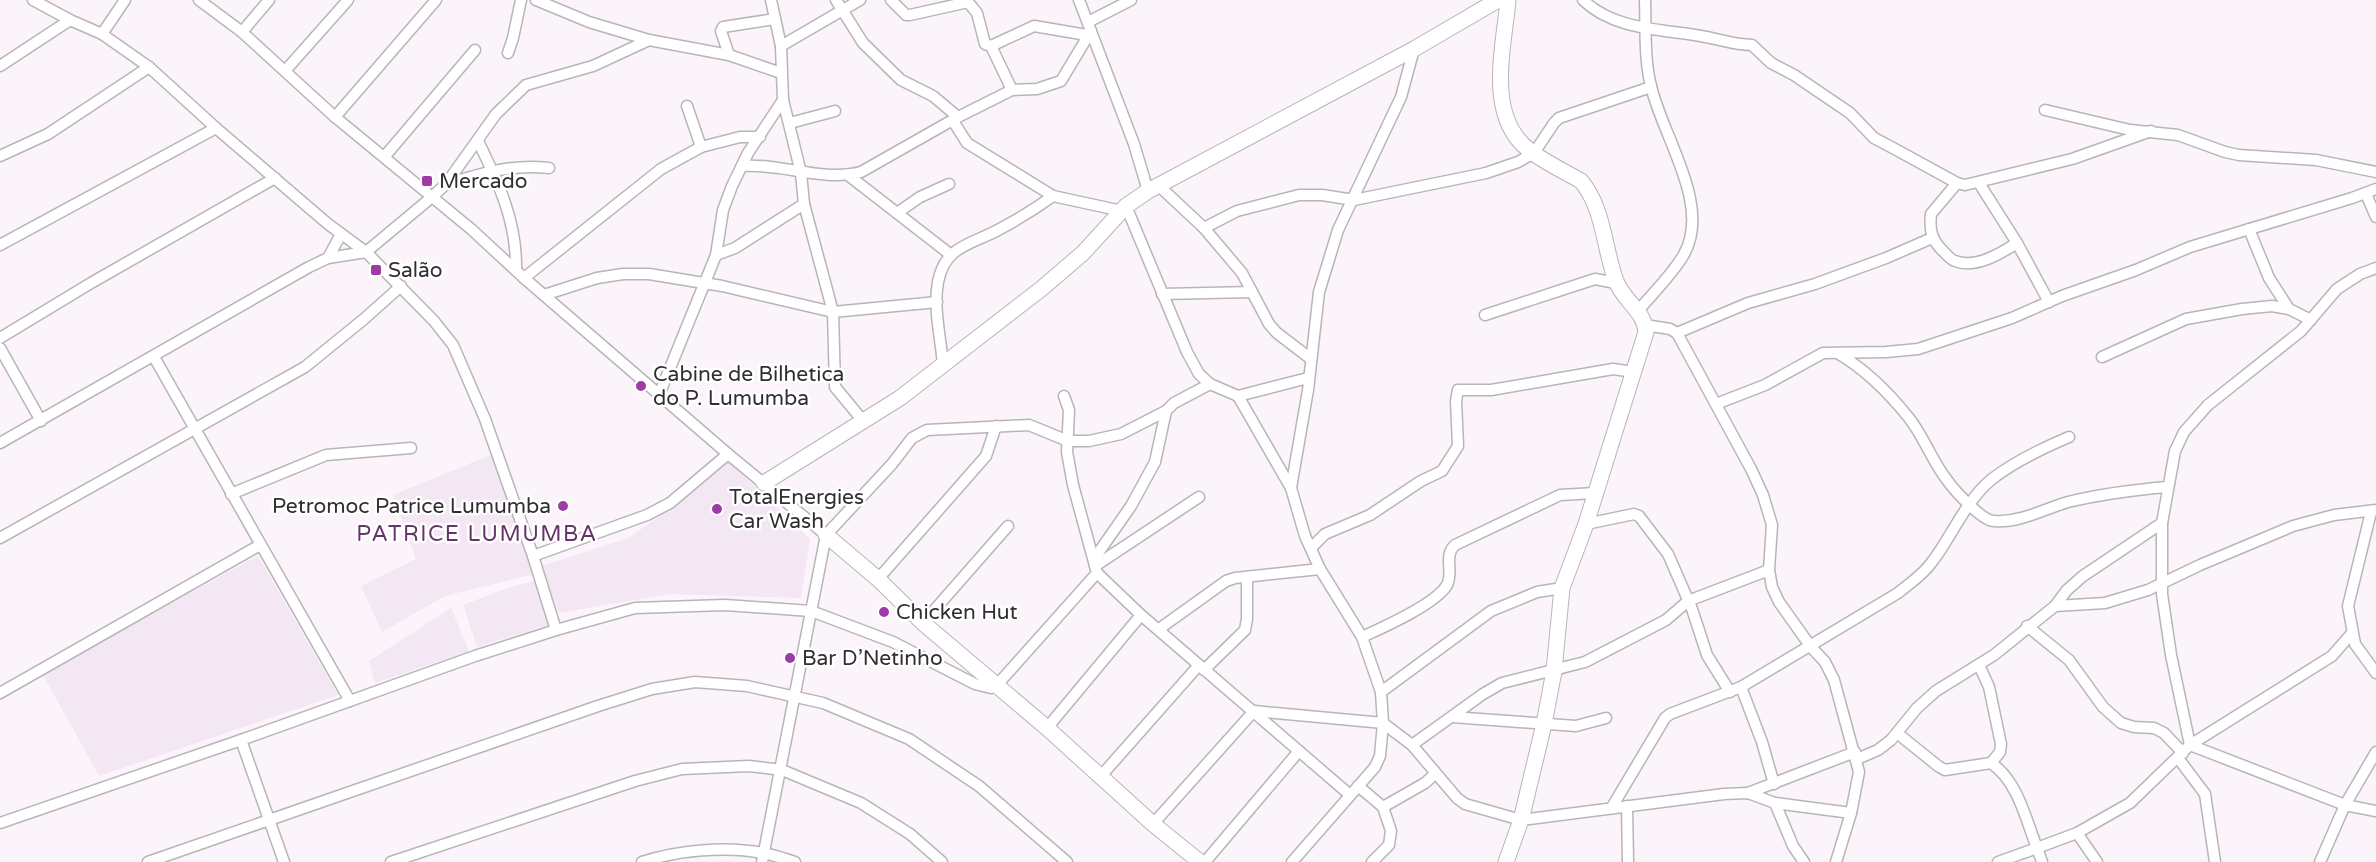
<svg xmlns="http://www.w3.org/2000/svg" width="2376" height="862" viewBox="0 0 2376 862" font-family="'Varela Round',sans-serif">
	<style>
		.built { fill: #f2e7f3 }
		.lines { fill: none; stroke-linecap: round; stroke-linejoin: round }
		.street-casing { stroke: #b9b4b9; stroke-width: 13 }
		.secondary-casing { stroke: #b9b4b9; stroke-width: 17 }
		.street { stroke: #fff; stroke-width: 10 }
		.secondary { stroke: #fff; stroke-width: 15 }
		.poi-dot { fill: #9c3ca4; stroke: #fff; stroke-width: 2 }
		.labels { text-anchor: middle; stroke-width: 5; stroke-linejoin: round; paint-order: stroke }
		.poi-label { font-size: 21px; fill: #302e30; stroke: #fff; text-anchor: start }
		.neighbourhood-label { font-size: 22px; letter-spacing: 1.5px; fill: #653569; stroke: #fff }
	</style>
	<rect width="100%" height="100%" fill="#fbf5fb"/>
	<g class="built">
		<path d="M493 454 535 574 445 596 382 632 361 586 416 559 393 495Z"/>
		<path d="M728 461 810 539 801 598 669 594 559 613 541 566 629 538 699 487Z"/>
		<path d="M258 556 338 695 99 776 42 673Z"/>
		<path d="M536 580 551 624 477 647 463 605 502 590Z"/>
		<path d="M451 608 469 651 375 683 369 661Z"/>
	</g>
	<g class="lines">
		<g class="street-casing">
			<g id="street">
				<path d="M33 0 70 20 102 34 149 67 216 128 328 224 366 252 434 321 453 345 485 419 533 556 556 630"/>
				<path d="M199 0 242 32 335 117 471 229 524 278 728 454 826 535"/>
				<path d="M536 0 589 22 649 40 729 55 781 73"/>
				<path d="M771 0 781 46 783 100 801 173 804 204 833 312 835 387 864 422"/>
				<path d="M836 0 863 43 901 80 933 96 958 117"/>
				<path d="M891 0 906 15H910L968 2 977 13 985 44 991 46 1012 90"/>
				<path d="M1079 0 1134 144 1148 191"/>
				<path d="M1583 0C1614 30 1661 29 1701 36 1719 39 1734 45 1752 45L1771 63 1794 75 1850 113 1874 138 1893 148 1957 183 1965 185 2072 159 2151 131"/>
				<path d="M1088 22 1131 0"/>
				<path d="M242 32 269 0"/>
				<path d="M102 34 125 0"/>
				<path d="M781 46 860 0"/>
				<path d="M991 46 1034 26 1087 35"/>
				<path d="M508 53 513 38 521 0"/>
				<path d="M729 55 721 31 723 27 775 19"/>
				<path d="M0 66 70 20"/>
				<path d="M285 71 348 0"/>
				<path d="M687 106 701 147"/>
				<path d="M2045 110 2130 130 2178 135 2225 152 2239 155 2316 160 2376 172"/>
				<path d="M335 117 436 0"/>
				<path d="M953 121 967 143 1053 196"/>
				<path d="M790 123 835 111"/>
				<path d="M478 141C499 184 517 222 516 270"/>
				<path d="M0 156 48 134 149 67"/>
				<path d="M385 156 475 50"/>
				<path d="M742 166C783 163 821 182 861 172L958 117 1012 90 1037 89 1061 81 1091 31"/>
				<path d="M848 175 951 255"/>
				<path d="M1957 183 1931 214C1929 230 1932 241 1944 252 1947 255 1951 260 1955 261 1975 269 2000 254 2017 243"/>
				<path d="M1979 183 2017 243 2049 302"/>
				<path d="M447 184C482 173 512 164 549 168"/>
				<path d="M1158 185 1204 228 1242 273 1269 324 1277 333 1311 359"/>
				<path d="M2366 194 2376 217"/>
				<path d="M1126 206 1187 352 1199 374 1210 384 1238 396 1308 378"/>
				<path d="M897 213 920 197 949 184"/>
				<path d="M1204 228 1237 211 1299 195H1322L1354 200 1486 173 1518 162 1534 153 1554 123 1559 118 1651 87"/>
				<path d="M2249 229 2269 278 2289 309"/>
				<path d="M0 245 216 128"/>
				<path d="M716 255 735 248 804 204"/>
				<path d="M328 258 341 234"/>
				<path d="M524 278 661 169 701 147 740 137H760"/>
				<path d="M1162 294 1252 292"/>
				<path d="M544 295 597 278 623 274H649L722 286 833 312 937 302"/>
				<path d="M1637 312C1652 294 1671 276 1683 256 1713 206 1662 136 1651 86 1644 59 1646 28 1645 0"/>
				<path d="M1485 315 1595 279 1616 283"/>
				<path d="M1645 325 1670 329 1677 333 1751 469 1763 495 1772 525 1769 570 1772 587 1779 602 1811 647 1825 662 1834 680 1859 772 1851 813 1836 862"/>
				<path d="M1677 333 1748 303 1815 284 1886 258 1932 238"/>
				<path d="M0 338 91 283 275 178"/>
				<path d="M0 348 41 421"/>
				<path d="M1839 354C1866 370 1889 393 1909 418 1924 437 1932 461 1947 480 1954 490 1982 521 1994 521 2020 523 2044 509 2068 502 2101 494 2133 490 2167 487"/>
				<path d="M154 357 350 701"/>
				<path d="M2102 357 2186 319 2242 309 2272 306 2289 309 2311 320"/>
				<path d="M943 365C941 339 933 308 938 282 945 246 970 245 998 230 1017 220 1035 209 1053 196L1122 211"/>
				<path d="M659 395 716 255 723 210 732 186 748 153 783 100"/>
				<path d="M1064 396 1069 410 1067 452 1073 485 1097 573 1141 615 1350 795"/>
				<path d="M1238 396 1291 488 1305 536 1320 569 1362 637 1381 692 1383 723 1380 756 1375 767 1292 862"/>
				<path d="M1716 404 1765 385 1823 353 1886 352 1918 349 2012 318 2062 296 2136 270 2190 247 2352 198 2376 189"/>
				<path d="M0 443 309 267 328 258 366 252 432 197 446 184 496 114 526 85 593 66 649 40"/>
				<path d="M1291 488 1308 390 1319 292 1338 230 1401 97 1414 49"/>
				<path d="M231 494 326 455 411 448"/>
				<path d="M2371 512 2348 606 2355 644 2376 673"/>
				<path d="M1586 524 1634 514 1639 516 1668 554 1692 609 1707 655 1730 692"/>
				<path d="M0 538 305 367 364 319 401 286"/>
				<path d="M1311 548 1325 534 1370 515 1421 481 1442 471 1458 446 1456 401 1458 390H1491L1613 369 1634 372"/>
				<path d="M533 556 647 515 670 503 728 454"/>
				<path d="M1094 559 1131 506 1155 462 1166 411"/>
				<path d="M1095 566 1199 497"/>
				<path d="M878 579 986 456 996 426"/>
				<path d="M2055 606 2105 603 2148 590 2200 565 2293 526 2334 515 2376 510"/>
				<path d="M923 623 1008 526"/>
				<path d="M2027 626 2069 660 2103 707 2121 723 2134 727 2154 728 2164 733 2183 753"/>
				<path d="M1159 629 1226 581 1235 578 1320 569"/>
				<path d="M1362 637C1382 628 1436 604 1447 585 1454 572 1443 556 1455 545L1560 495 1595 493"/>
				<path d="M1979 665 1989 687 2001 744 2000 752 1991 763"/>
				<path d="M1204 670 1245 630 1247 619V577"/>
				<path d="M1741 687 1762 742 1774 784"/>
				<path d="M1381 692 1491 611 1537 592 1562 588"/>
				<path d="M0 693 260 545"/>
				<path d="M1452 717 1576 726 1606 718"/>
				<path d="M1047 728 1141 615"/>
				<path d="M1897 733 1938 766 1945 770 1991 763C2018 781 2026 820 2037 848L1998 862"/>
				<path d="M241 740 284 862"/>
				<path d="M1412 745 1483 694 1502 683 1585 662 1666 620 1688 601 1769 570"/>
				<path d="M2190 745 2171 655 2162 594V523L2175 451 2184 432 2208 405 2301 331 2337 289 2360 274 2376 268"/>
				<path d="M2190 745 2345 805 2376 811"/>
				<path d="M2178 758 2205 794 2215 862"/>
				<path d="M1857 759 1878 750 1891 740 1917 708 1936 691 1994 655 2055 606 2067 590 2083 576 2162 523"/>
				<path d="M1101 776 1199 665"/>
				<path d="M1358 786 1383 807 1391 831 1389 845 1372 862"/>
				<path d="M1748 793 1855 752"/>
				<path d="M1775 803 1793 846 1804 862"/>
				<path d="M1627 806 1628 862"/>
				<path d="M1383 807 1425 783 1435 774"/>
				<path d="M1612 807 1665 718 1670 714 1741 687 1898 593C1910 583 1923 575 1932 562 1952 536 1966 500 1992 479 2015 461 2043 448 2069 437"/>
				<path d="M0 823 241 740 475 656 556 630 635 608 725 605 811 611 893 642 975 684 991 688 997 685 1097 573"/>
				<path d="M1153 824 1254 711 1383 723 1412 745 1457 798 1465 804 1521 820 1724 794 1748 793 1775 803 1851 813"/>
				<path d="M2077 833 2097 862"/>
				<path d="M148 862 598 706 652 689 695 682 747 686 823 703 909 739 979 786 1067 862"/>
				<path d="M391 862 635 781 682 769 749 766 782 770 861 803 910 834 942 862"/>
				<path d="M642 862C678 850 726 846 763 853 774 855 785 859 795 862"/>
				<path d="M762 862 826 535 892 464 912 438 927 430 1029 425 1068 441H1089L1121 434 1166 411 1174 403 1210 384"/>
				<path d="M1205 862 1299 751"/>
				<path d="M2042 862 2037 848 2077 833 2130 803 2190 745 2332 656 2352 633"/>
				<path d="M2320 862 2345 805 2376 752"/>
			</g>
		</g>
		<g class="secondary-casing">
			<g id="secondary">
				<path d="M764 483 900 398 1041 289 1083 253 1126 206 1148 191 1414 49 1498 0"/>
				<path d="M826 535 878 579 923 623 1047 728 1153 824 1200 862"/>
				<path d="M1506 862 1521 820 1544 724 1554 671 1562 588 1586 524 1646 332C1645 312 1623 300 1616 281 1604 249 1604 208 1581 181 1564 171 1544 162 1529 150 1485 116 1504 47 1508 0"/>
			</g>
		</g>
		<use href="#street" class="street"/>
		<use href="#secondary" class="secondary"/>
	</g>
	<g class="poi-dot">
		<rect x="421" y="175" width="12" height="12" rx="3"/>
		<rect x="370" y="264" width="12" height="12" rx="3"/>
		<circle cx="641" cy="386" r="6"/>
		<circle cx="563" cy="506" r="6"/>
		<circle cx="717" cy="509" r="6"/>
		<circle cx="884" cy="612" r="6"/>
		<circle cx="790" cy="658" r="6"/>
	</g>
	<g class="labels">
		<g class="poi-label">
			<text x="439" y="188">Mercado</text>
			<text x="388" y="277">Salão</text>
			<text x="653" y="381">Cabine de Bilhetica<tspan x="653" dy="24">do P. Lumumba</tspan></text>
			<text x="729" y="504">TotalEnergies<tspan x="729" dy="24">Car Wash</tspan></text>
			<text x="551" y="513" text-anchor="end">Petromoc Patrice Lumumba</text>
			<text x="896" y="619">Chicken Hut</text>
			<text x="802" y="665">Bar D’Netinho</text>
		</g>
		<g class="neighbourhood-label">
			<text x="477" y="541">PATRICE LUMUMBA</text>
		</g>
	</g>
</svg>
